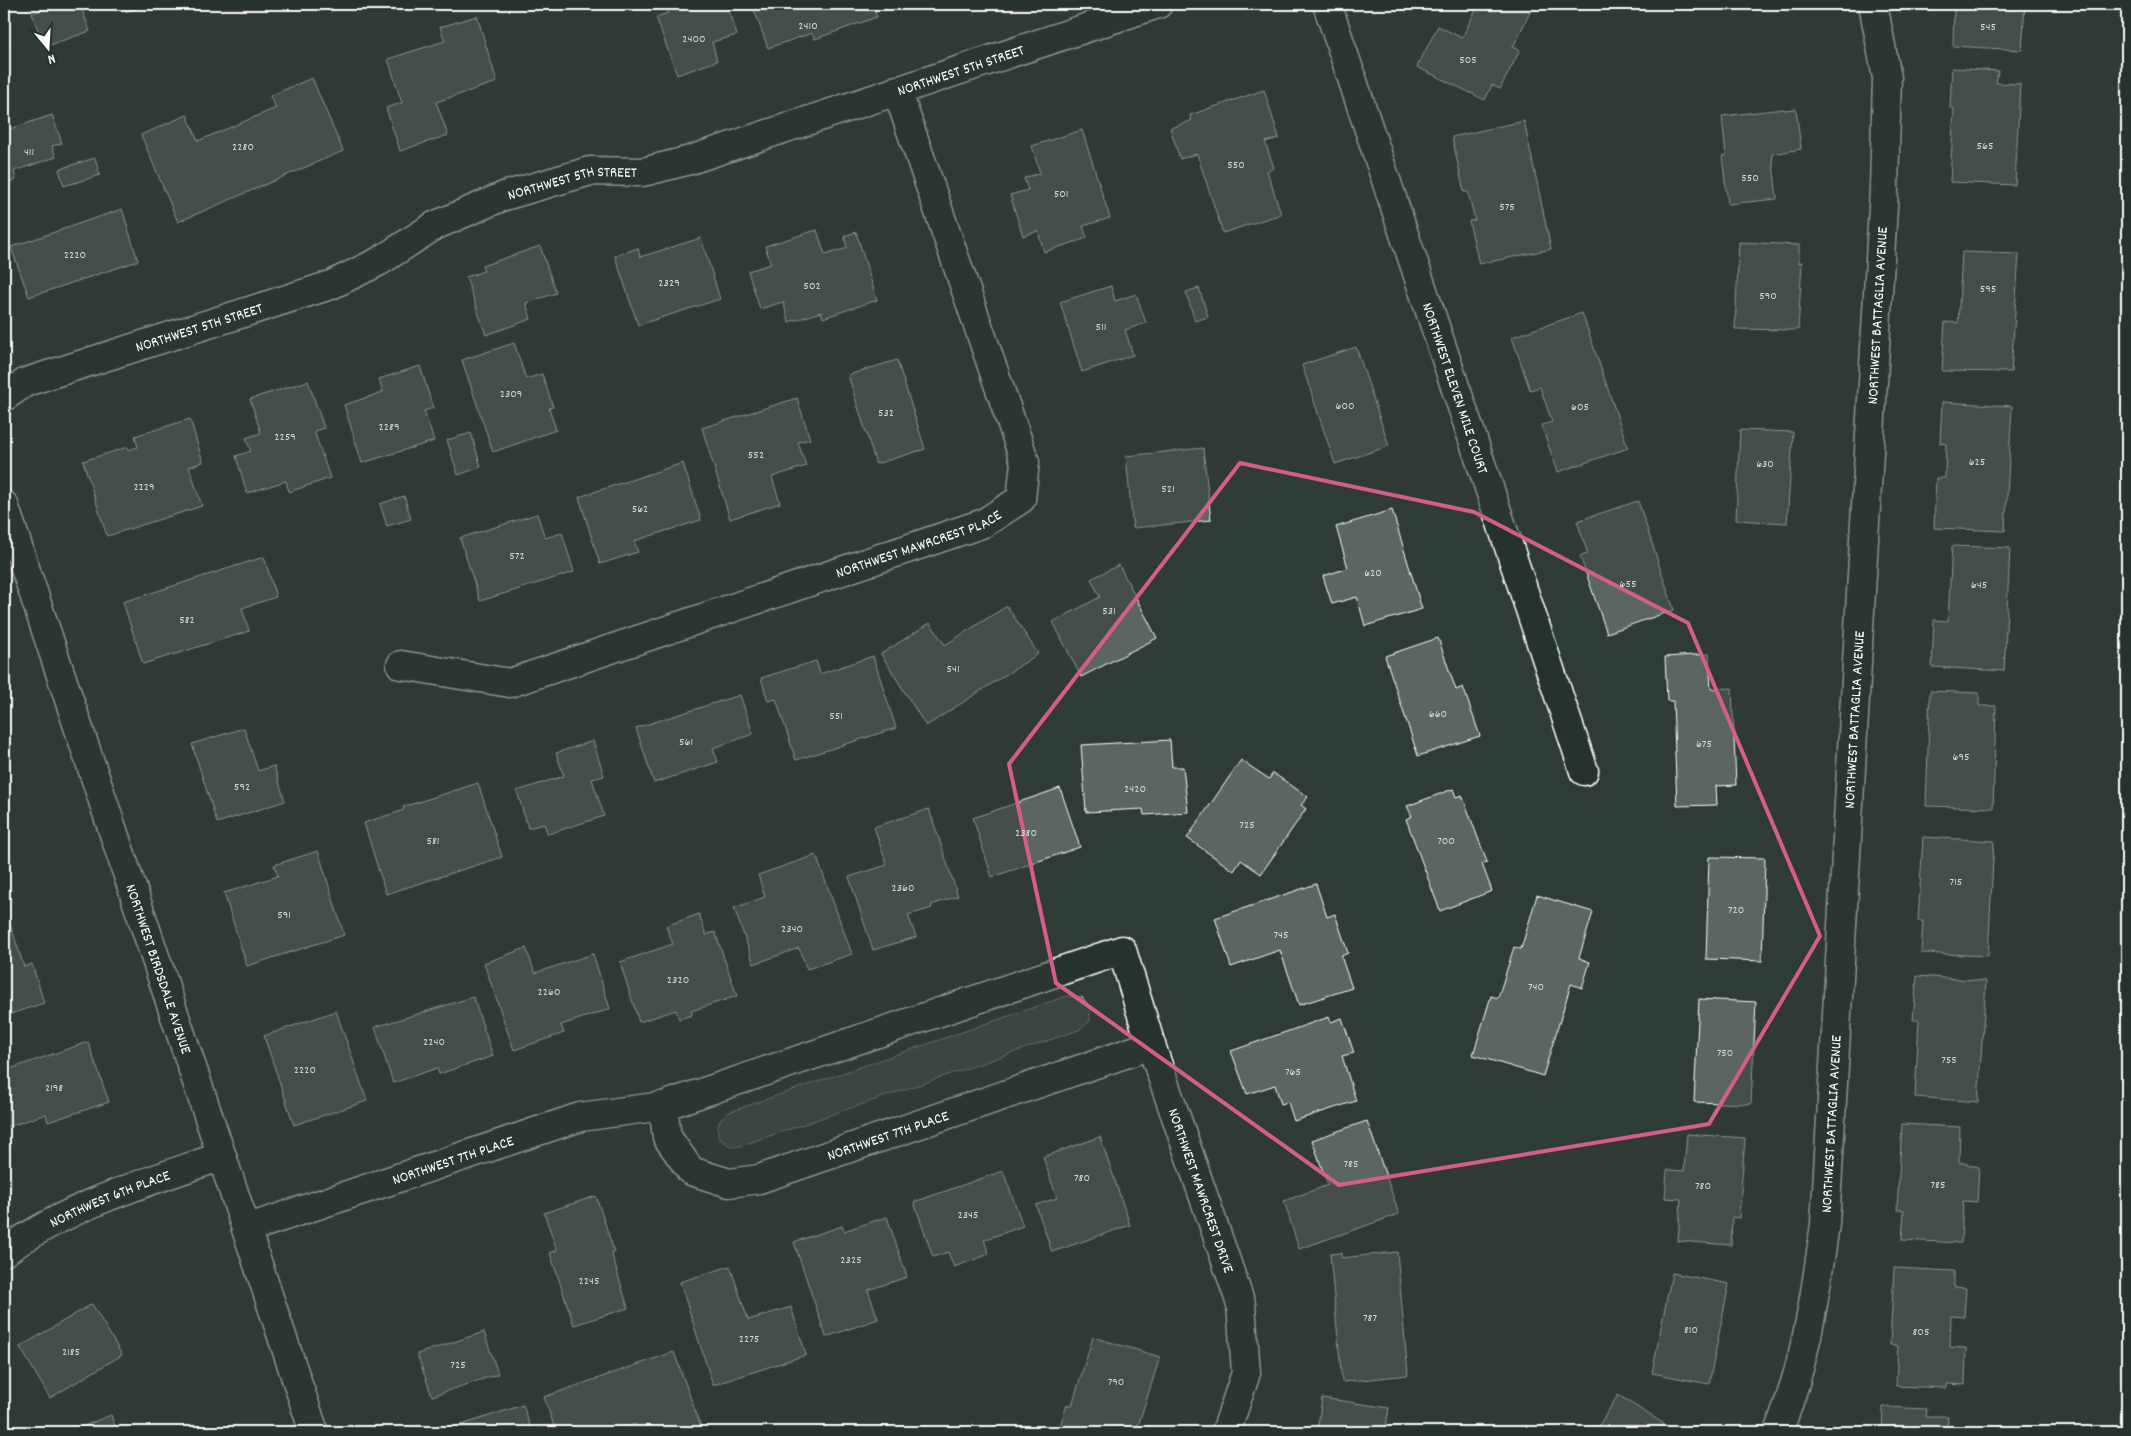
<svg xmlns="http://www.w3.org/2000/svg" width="2131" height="1436" viewBox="0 0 2131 1436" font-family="Dekko,sans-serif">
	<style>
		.green { fill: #4a544f; stroke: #a4aaa7 }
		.building { fill: #5b6661; stroke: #fff }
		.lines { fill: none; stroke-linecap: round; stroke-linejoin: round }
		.minor-casing { stroke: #fff; stroke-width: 31 }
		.secondary-casing { stroke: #fff; stroke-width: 31 }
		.minor { stroke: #26332d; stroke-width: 28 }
		.secondary { stroke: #26332d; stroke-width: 28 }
		.marked { fill: none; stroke: #d45d8c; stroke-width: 4; stroke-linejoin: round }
		.labels { text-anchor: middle; stroke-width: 5; stroke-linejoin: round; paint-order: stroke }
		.number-label { font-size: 12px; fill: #d6d9d8 }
		.street-label { font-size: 15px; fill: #fff; stroke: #26332d }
	</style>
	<rect width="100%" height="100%" fill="#2f3b35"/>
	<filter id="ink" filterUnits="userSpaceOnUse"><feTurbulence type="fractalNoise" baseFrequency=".02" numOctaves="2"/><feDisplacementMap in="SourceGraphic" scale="10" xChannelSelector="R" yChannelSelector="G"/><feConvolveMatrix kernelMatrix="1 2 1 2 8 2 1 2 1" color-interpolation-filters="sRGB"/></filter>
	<g filter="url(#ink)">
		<path class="green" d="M1067 996 1082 997 1090 1007V1021L1079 1030 740 1146 732 1147 720 1139C715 1127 718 1119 729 1112Z"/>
		<g class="building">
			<path d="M58 4H80L90 31 44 47 32 13Z"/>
			<path d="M123 4H149L126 12Z"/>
			<path d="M665 4H726L737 35 712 42 717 61 677 75 656 17 668 13Z"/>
			<path d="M752 4H872L877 17 815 39 812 33 768 48Z"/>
			<path d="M1479 4H1534L1513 47 1520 50 1500 89 1492 85 1485 100 1417 67 1438 26 1462 38Z"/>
			<path d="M1717 4H1739L1719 10Z"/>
			<path d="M1967 4H2025L2022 50 1953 46 1954 6H1967Z"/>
			<path d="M477 16 497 82 436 102 448 135 400 151 386 108 402 103 388 59 445 41 440 27Z"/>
			<path d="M4 23 10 43 4 45Z"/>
			<path d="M1952 68 1998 71 1996 83 2020 84 2015 185 1950 182 1954 108H1950Z"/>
			<path d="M312 78 343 151 178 222 141 135 187 115 198 141 276 108 270 96Z"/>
			<path d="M1264 90 1279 138 1265 142 1274 168 1267 171 1281 214 1223 233 1197 154 1180 159 1170 128 1191 121 1190 115Z"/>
			<path d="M1784 109V110L1796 109 1801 149 1772 154 1777 199 1728 204 1722 156H1726L1722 116Z"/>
			<path d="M52 115 62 143 52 146 56 157 14 171 16 180 4 184V131Z"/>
			<path d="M1524 121 1551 249 1479 264 1469 221 1475 220 1468 192H1464L1452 137Z"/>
			<path d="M1082 130 1110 218 1083 226 1087 238 1044 252 1038 231 1023 236 1010 195 1028 190 1024 178 1040 173 1032 146Z"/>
			<path d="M95 158 100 175 64 186 59 169Z"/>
			<path d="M122 209 138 261 29 297 11 247Z"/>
			<path d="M817 230 825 255 847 248 844 236 856 232 877 300 823 318 821 312 789 322 783 302 760 309 748 271 771 264 765 246Z"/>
			<path d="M701 238 720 299 638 325 615 256 638 248 640 257Z"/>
			<path d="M1739 242 1799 245V263L1802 262 1798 330 1735 329Z"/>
			<path d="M540 246 556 293 526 303 531 319 486 335 466 277 484 271 482 266Z"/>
			<path d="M1962 252 2019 254 2011 372 1942 371 1945 322 1958 323Z"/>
			<path d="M1111 286 1115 301 1136 294 1146 323 1125 330 1133 355 1082 372 1060 302Z"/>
			<path d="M1199 288 1208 317 1195 321 1186 292Z"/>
			<path d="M1582 313 1628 448 1558 472 1541 425 1552 422 1540 387 1530 390 1512 337Z"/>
			<path d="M514 343 526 379 542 374 553 407 549 408 556 430 493 452 462 360Z"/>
			<path d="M1356 347 1389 446 1335 464 1302 365Z"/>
			<path d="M897 360 925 449 876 464 848 375Z"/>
			<path d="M420 366 433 408 424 411 434 441 362 463 344 405 383 392 379 379Z"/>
			<path d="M308 381 324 428 314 431 330 478 289 492 286 481 247 493 236 456 251 451 246 438 261 433 250 399Z"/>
			<path d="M797 398 810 439 798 442 806 466 772 477 780 503 730 519 702 428Z"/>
			<path d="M1942 402 2012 406 2005 531 1934 528 1936 478H1945L1946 444 1940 443Z"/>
			<path d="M190 419 203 462 189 467 202 506 107 536 83 461 128 447 129 450 138 447 135 436Z"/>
			<path d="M1740 430 1793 432 1787 523 1736 520Z"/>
			<path d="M471 433 481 467 458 475 447 440Z"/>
			<path d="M1203 448 1211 520 1133 528 1126 456Z"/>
			<path d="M683 463 701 520 634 541 638 552 600 564 579 497Z"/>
			<path d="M404 496 411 519 387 526 380 504Z"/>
			<path d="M1638 501 1674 610 1607 633 1580 556 1588 554 1577 521Z"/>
			<path d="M1392 510 1422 609 1365 626 1357 597 1332 604 1323 576 1348 568 1336 527Z"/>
			<path d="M537 514 545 538 562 533 574 572 480 601 460 538Z"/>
			<path d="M1952 546 2010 548 2004 671 1932 667 1934 620 1948 621Z"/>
			<path d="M264 557 276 597 242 608 249 631 143 664 123 602Z"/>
			<path d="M1119 565 1157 638 1081 677 1053 622 1100 597 1091 579Z"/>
			<path d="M1007 606 1038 654 926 726 881 654 930 623 945 645Z"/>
			<path d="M1438 638 1456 690 1463 687 1480 736 1418 756 1385 656Z"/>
			<path d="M1709 654 1711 689 1732 688 1736 785 1716 786 1717 805 1677 806 1673 701H1667L1665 657Z"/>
			<path d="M873 656 896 728 796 760 776 699 768 701 761 678 816 661 820 674Z"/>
			<path d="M1930 691 1979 693V706H1996L1993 808 1926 806Z"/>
			<path d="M740 695 753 734 713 748 718 762 654 783 636 728Z"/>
			<path d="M244 728 258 771 274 766 285 801 217 823 192 744Z"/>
			<path d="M1170 740 1172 767H1183L1188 812 1144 815 1143 809 1086 812 1081 745Z"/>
			<path d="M593 741 604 776 592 779 604 816 548 834 544 824 528 828 517 791 564 776 556 753Z"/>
			<path d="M1241 760 1269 779 1273 773 1308 797 1301 805 1306 809 1261 874 1241 860 1234 871 1187 838Z"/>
			<path d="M478 783 502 857 386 894 364 823 404 810 403 807Z"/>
			<path d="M1060 788 1080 847 992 877 973 818Z"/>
			<path d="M1453 789 1456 797 1462 795 1487 862 1482 864 1492 891 1440 911 1406 819 1412 816 1407 806Z"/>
			<path d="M929 809 958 896 931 905 932 908 908 915 916 937 873 950 849 877 887 865 874 827Z"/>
			<path d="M1923 837 1994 841 1988 956 1921 953 1923 921H1918Z"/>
			<path d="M318 851 344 935 247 966 224 893 278 876 274 865Z"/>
			<path d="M816 855 852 954 807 969 799 948 754 964 734 908 765 897 758 875Z"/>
			<path d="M1709 857 1765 858 1762 961 1706 959Z"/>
			<path d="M1316 884 1327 917 1335 914 1348 953 1341 956 1352 988 1299 1005 1280 950 1231 967 1215 918Z"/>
			<path d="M1537 895 1593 912 1579 958 1590 962 1582 988 1571 984 1543 1076 1473 1055 1491 996 1498 998 1514 947 1521 949Z"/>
			<path d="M4 905 24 967 32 964 44 1003 4 1016Z"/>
			<path d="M699 914 706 935 715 932 737 996 691 1011 692 1015 679 1019 676 1010 639 1022 620 962 673 944 666 926Z"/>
			<path d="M526 948 535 973 593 954 610 1009 561 1025 564 1033 514 1050 484 963Z"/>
			<path d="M1917 976 1986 981 1978 1102 1915 1097 1919 1020H1913Z"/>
			<path d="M473 997 493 1056 439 1074 437 1068 393 1083 375 1027Z"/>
			<path d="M1699 999 1756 1002 1751 1104 1694 1102Z"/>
			<path d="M336 1011 367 1101 294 1125 264 1036Z"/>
			<path d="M1329 1017 1331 1022 1342 1018 1354 1053 1342 1056 1356 1101 1294 1121 1288 1102 1281 1104 1275 1085 1247 1094 1231 1051Z"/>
			<path d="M88 1042 109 1102 48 1122 46 1114 7 1127 4 1117V1071Z"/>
			<path d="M1367 1121 1399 1214 1299 1249 1284 1201 1328 1185 1312 1140Z"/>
			<path d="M1902 1124 1960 1127 1959 1162 1979 1167 1977 1202 1963 1201 1961 1243 1902 1240 1904 1210H1897Z"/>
			<path d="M1687 1134 1745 1138 1739 1218 1732 1217 1731 1245 1678 1241 1681 1199 1665 1198 1667 1170 1684 1171Z"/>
			<path d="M1100 1137 1130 1225 1052 1252 1036 1205 1057 1198 1043 1157Z"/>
			<path d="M1003 1171 1023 1226 984 1240 989 1254 954 1267 948 1252 933 1257 914 1202Z"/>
			<path d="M596 1196 614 1251 611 1252 628 1308 574 1325 550 1253 557 1250 544 1213Z"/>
			<path d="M887 1217 907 1277 868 1290 878 1319 826 1337 794 1242 842 1226 844 1231Z"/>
			<path d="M1397 1252 1408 1375 1342 1382 1330 1254 1341 1253V1258Z"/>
			<path d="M730 1266 748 1320 791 1307 806 1355 713 1385 680 1282Z"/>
			<path d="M1894 1268 1954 1271V1287L1966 1288 1964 1317 1951 1316 1950 1347 1966 1348 1965 1385 1947 1384V1388L1896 1386 1898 1346 1890 1345Z"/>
			<path d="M1672 1273 1729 1284 1709 1384 1652 1373Z"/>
			<path d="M92 1304 122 1355 50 1398 20 1347Z"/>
			<path d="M484 1332 498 1374 432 1396 417 1354Z"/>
			<path d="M1093 1337 1160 1357 1136 1432H1058L1067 1405H1072Z"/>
			<path d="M674 1352 702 1430 696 1432H638L635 1424 611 1432H556L544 1397Z"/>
			<path d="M1618 1395 1664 1424 1659 1432H1595Z"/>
			<path d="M1322 1398 1389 1408 1385 1432H1317Z"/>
			<path d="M523 1405 532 1432H440Z"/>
			<path d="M1883 1407 1927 1409 1926 1416H1948L1947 1432H1882Z"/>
			<path d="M111 1415 117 1432H69Z"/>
		</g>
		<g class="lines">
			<g class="minor-casing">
				<g id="minor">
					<path id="s1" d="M1327 4 1584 771"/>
					<path id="s2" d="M4 397 26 382 331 285 380 261 434 226 504 196 590 171 643 172 690 160 1158 4"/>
					<path id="s3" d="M401 665 510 683 984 523 1021 499 1025 462 897 90"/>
					<path id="s4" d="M663 1106 667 1137 691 1171 729 1183 759 1179 1151 1045"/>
					<path id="s5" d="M246 1229 580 1117 663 1106 1122 950 1151 1045 1241 1304 1246 1373 1226 1432"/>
					<path id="s6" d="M4 1252C69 1205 147 1182 222 1156"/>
					<path id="s7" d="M1778 1432C1806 1363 1815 1297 1825 1224L1884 189 1887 78 1873 4"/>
				</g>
			</g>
			<g class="secondary-casing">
				<g id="secondary">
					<path id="s8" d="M4 505 314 1432"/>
				</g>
			</g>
			<use href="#minor" class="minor"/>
			<use href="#secondary" class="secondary"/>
		</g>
	</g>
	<path d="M0 0H2131V1436H0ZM1240 463 1474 512 1688 623 1820 936 1709 1124 1339 1185 1056 983 1009 764Z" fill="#2f3b35" fill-opacity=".55" fill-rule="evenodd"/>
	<path class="marked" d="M1240 463 1474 512 1688 623 1820 936 1709 1124 1339 1185 1056 983 1009 764Z"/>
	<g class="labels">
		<g class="number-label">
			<text x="808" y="29">2410</text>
			<text x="1988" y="30">545</text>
			<text x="694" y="42">2400</text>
			<text x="1468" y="63">505</text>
			<text x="1985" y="149">565</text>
			<text x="243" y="150">2280</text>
			<text x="29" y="155">411</text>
			<text x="1236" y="168">550</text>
			<text x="1750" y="181">550</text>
			<text x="1061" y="197">501</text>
			<text x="1507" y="210">575</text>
			<text x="75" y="258">2220</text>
			<text x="669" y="286">2329</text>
			<text x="812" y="289">502</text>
			<text x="1988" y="292">595</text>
			<text x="1768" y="299">590</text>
			<text x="1101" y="330">511</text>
			<text x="511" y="397">2309</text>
			<text x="1345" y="409">600</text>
			<text x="1580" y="410">605</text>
			<text x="886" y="416">532</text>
			<text x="389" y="430">2289</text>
			<text x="285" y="440">2259</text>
			<text x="756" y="458">552</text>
			<text x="1977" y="465">625</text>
			<text x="1765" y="467">630</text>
			<text x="144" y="490">2229</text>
			<text x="1168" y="492">521</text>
			<text x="640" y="512">562</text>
			<text x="517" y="559">572</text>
			<text x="1373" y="576">620</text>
			<text x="1628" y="587">655</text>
			<text x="1979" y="588">645</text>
			<text x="1109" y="614">531</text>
			<text x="187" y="623">582</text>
			<text x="953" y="672">541</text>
			<text x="1438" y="717">660</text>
			<text x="836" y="719">551</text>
			<text x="686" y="745">561</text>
			<text x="1704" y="747">675</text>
			<text x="1961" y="760">695</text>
			<text x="242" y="790">592</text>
			<text x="1135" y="792">2420</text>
			<text x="1247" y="828">725</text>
			<text x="1026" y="836">2380</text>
			<text x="433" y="844">581</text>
			<text x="1446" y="844">700</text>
			<text x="1956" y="885">715</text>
			<text x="903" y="891">2360</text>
			<text x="1736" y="913">720</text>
			<text x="284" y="918">591</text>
			<text x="792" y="932">2340</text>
			<text x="1281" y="938">745</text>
			<text x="678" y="983">2320</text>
			<text x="1536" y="990">740</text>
			<text x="549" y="995">2260</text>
			<text x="434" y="1045">2240</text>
			<text x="1725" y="1056">750</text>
			<text x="1949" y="1063">755</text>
			<text x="305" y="1073">2220</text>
			<text x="1293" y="1075">765</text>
			<text x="54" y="1091">2198</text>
			<text x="1351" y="1167">785</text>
			<text x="1082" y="1181">780</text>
			<text x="1938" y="1188">785</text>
			<text x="1703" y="1189">780</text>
			<text x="968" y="1218">2345</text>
			<text x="851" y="1263">2325</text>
			<text x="589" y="1284">2245</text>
			<text x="1370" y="1321">787</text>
			<text x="1691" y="1333">810</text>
			<text x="1921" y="1335">805</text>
			<text x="749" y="1342">2275</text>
			<text x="71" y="1355">2185</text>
			<text x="458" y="1368">725</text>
			<text x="1116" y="1385">790</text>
		</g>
		<g class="street-label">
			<text dy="5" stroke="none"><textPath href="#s2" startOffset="1018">NORTHWEST 5TH STREET</textPath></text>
			<text dy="5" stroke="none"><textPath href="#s2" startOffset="612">NORTHWEST 5TH STREET</textPath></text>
			<text dy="5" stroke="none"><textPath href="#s7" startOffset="1124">NORTHWEST BATTAGLIA AVENUE</textPath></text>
			<text dy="5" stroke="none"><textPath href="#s2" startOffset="208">NORTHWEST 5TH STREET</textPath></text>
			<text dy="5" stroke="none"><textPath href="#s1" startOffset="405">NORTHWEST ELEVEN MILE COURT</textPath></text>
			<text dy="5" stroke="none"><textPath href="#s3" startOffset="542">NORTHWEST MAWRCREST PLACE</textPath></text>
			<text dy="5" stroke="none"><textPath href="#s7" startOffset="719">NORTHWEST BATTAGLIA AVENUE</textPath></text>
			<text dy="5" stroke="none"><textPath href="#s8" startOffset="489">NORTHWEST BIRDSDALE AVENUE</textPath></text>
			<text dy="5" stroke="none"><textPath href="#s7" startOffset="314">NORTHWEST BATTAGLIA AVENUE</textPath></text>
			<text dy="5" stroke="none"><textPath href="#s4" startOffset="279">NORTHWEST 7TH PLACE</textPath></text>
			<text dy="5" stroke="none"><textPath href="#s5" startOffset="218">NORTHWEST 7TH PLACE</textPath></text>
			<text dy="5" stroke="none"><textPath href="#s5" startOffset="1174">NORTHWEST MAWRCREST DRIVE</textPath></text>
			<text dy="5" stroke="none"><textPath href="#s6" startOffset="119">NORTHWEST 6TH PLACE</textPath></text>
		</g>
	</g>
	<rect width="2131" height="1436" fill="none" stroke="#26332d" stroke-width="20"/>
	<rect x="10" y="10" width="2111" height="1416" fill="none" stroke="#fff" stroke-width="2" filter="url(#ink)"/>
	<g transform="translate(48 48) rotate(162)" stroke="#26332d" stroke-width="4" paint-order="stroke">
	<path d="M0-4L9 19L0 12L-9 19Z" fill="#ffffff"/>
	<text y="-8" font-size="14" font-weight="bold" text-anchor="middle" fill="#ffffff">N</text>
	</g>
</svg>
